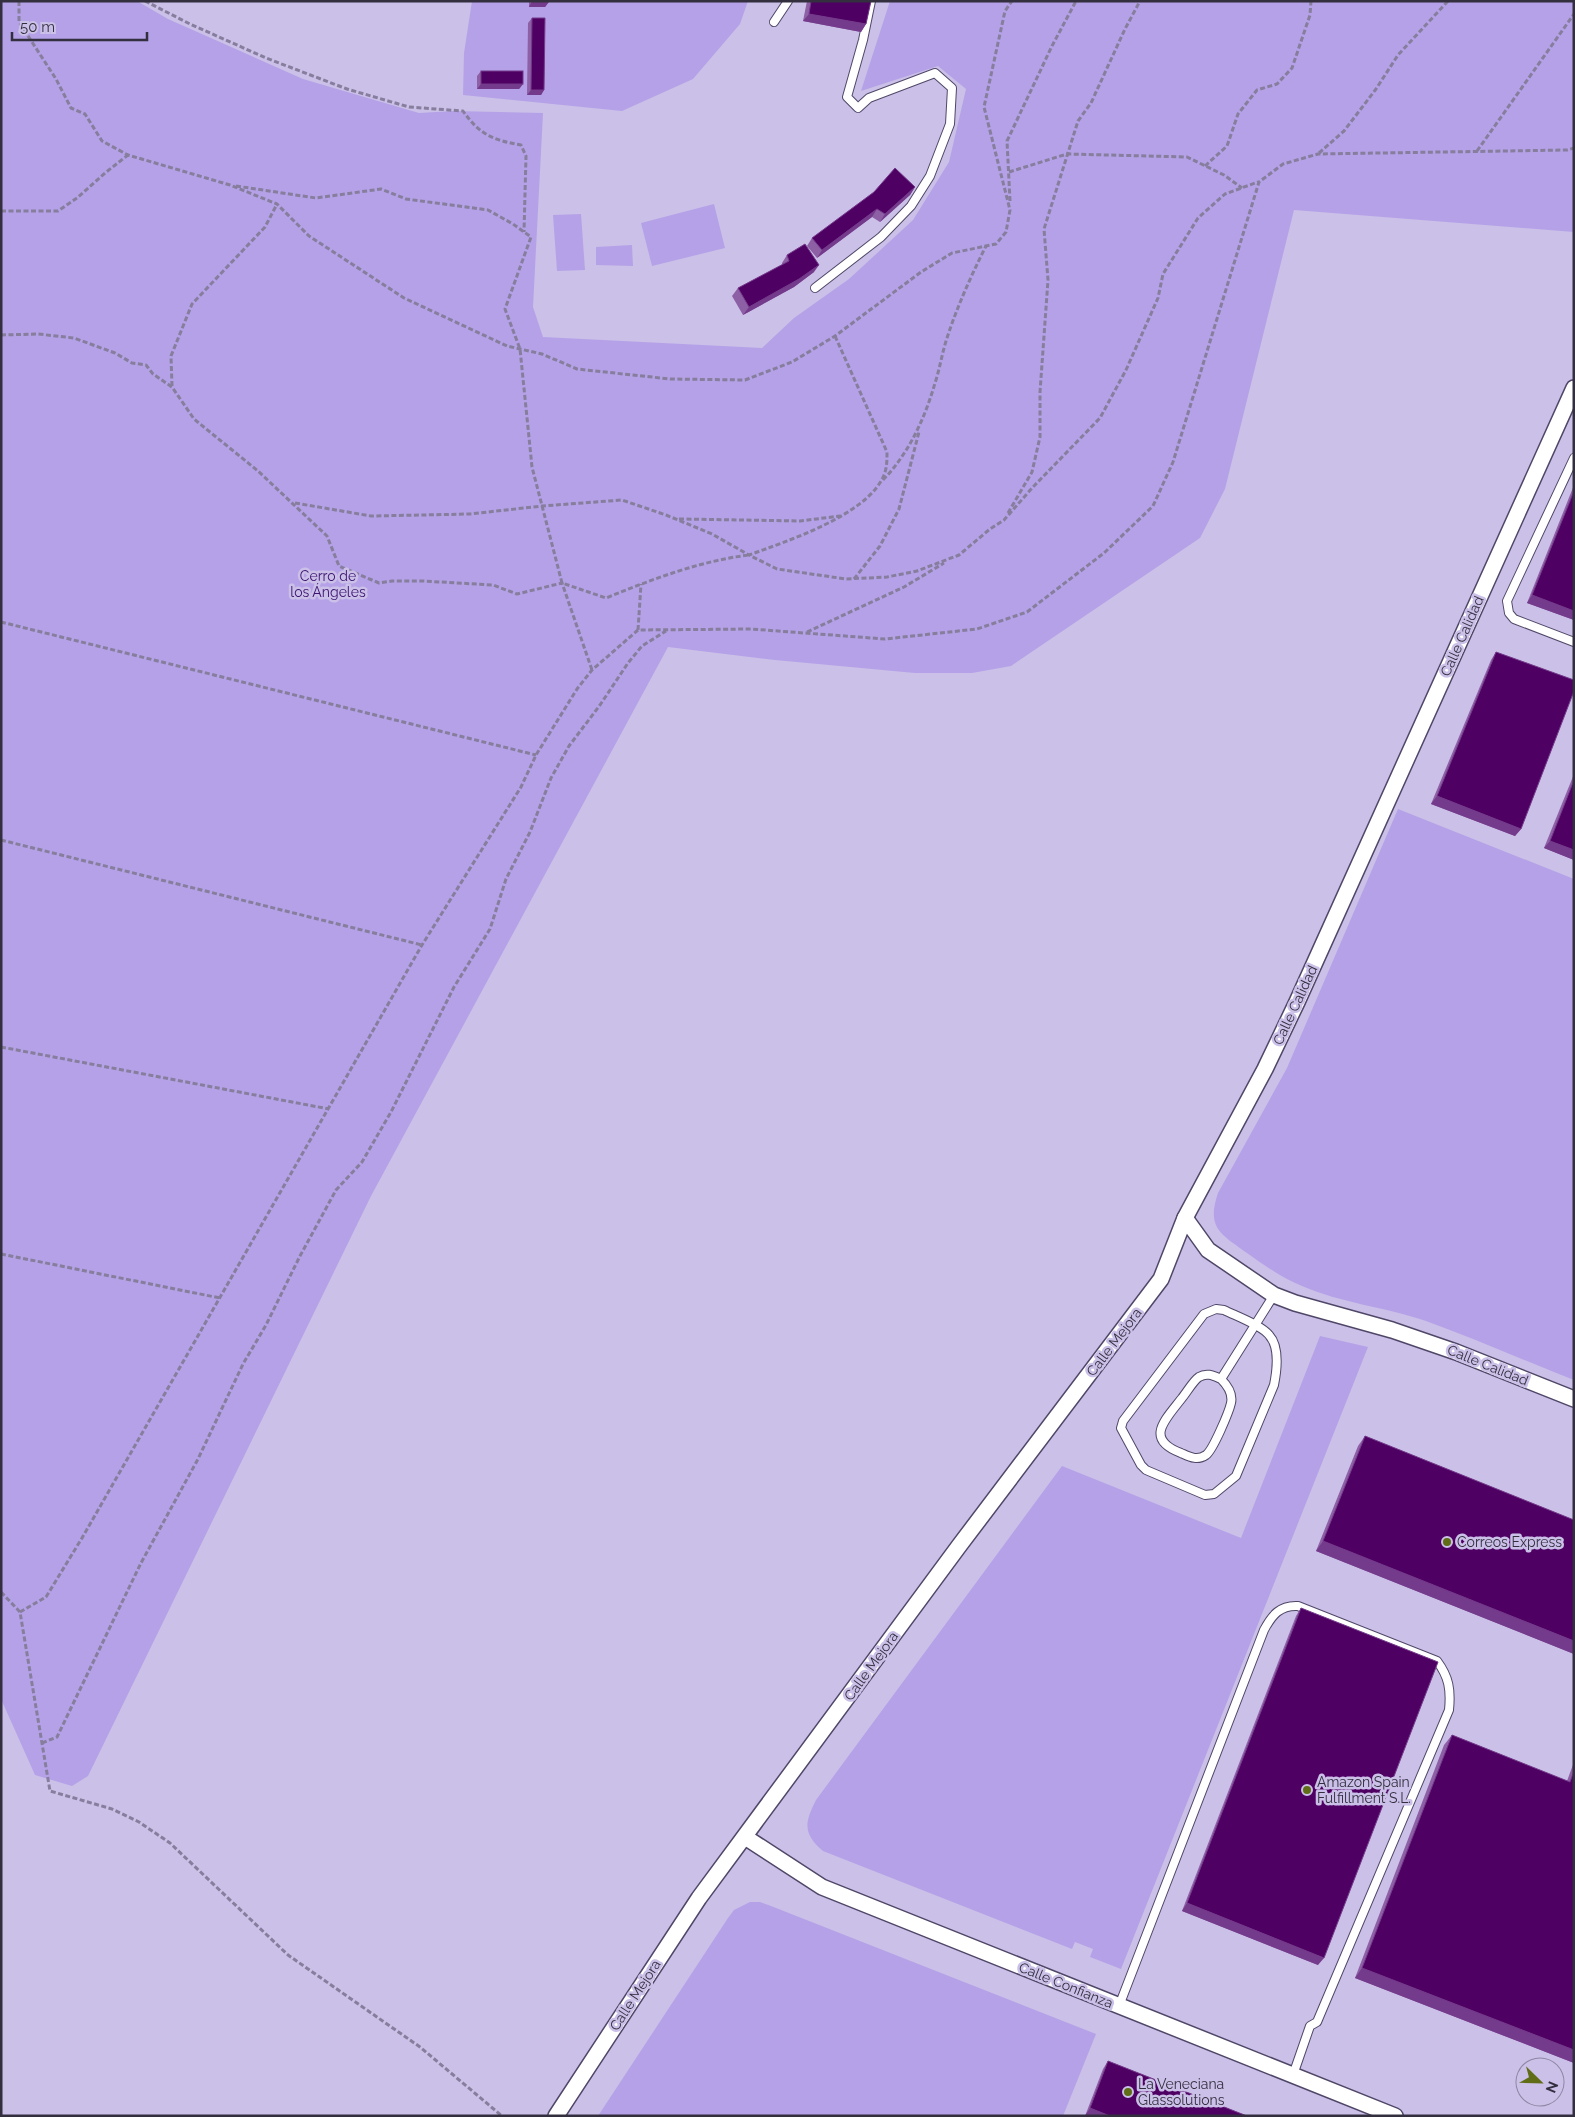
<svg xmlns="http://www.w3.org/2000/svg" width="1575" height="2117" viewBox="0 0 1575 2117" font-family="Raleway,sans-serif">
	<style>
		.green { fill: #b5a1e7 }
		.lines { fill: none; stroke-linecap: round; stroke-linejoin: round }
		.lane-casing { stroke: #504768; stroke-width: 10 }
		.street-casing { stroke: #504768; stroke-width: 18 }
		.path { stroke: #867e9c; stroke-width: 3; stroke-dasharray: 5 2.5; stroke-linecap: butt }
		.lane { stroke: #fff; stroke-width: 8 }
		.street { stroke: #fff; stroke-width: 15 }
		.wall { fill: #8d60a6 }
		.shaded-wall { fill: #743a8b }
		.building { fill: #4f0163; stroke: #743a8b }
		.poi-dot { fill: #616d16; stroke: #cbc0e8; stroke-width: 2 }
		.labels { text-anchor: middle; stroke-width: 5; stroke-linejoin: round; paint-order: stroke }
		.park-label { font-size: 14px; fill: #3c1370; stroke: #cbc0e8 }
		.street-label { font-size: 14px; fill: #332f3f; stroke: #cbc0e8 }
		.poi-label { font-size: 14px; fill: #332f3f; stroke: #cbc0e8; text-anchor: start }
	</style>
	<rect width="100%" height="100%" fill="#cbc0e8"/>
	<g class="green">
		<path d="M1 1H137L168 19 303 79 419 113 454 111 543 113 533 307 543 337 762 348 794 318 849 279 913 220 949 162 966 89 938 66 861 91 890 1H1574V232L1294 210 1225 489 1200 538 1011 666 972 673H915L775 660 668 647 371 1196 88 1776 72 1786 35 1775 1 1699Z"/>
		<path d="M472 1H748L740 24 693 79 622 111 463 95 464 53Z"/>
		<path d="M714 204 725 248 652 266 641 223Z"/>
		<path d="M581 214 585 270 557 271 553 215Z"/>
		<path d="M632 245 633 266 596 265V247Z"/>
		<path d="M1398 809 1574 879V1380C1525 1361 1476 1339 1426 1321 1385 1307 1341 1303 1302 1286 1282 1278 1264 1265 1247 1253 1221 1234 1206 1228 1218 1193L1287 1068Z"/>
		<path d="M1320 1336 1368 1347 1121 1969 1090 1957 1093 1949 1075 1942 1072 1949 823 1851C802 1833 805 1822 816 1800L1062 1466 1241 1538Z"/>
		<path d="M750 1902H760L771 1906 1096 2034 1063 2116H598L728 1918 734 1910Z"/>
	</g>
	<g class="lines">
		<g class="lane-casing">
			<g id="lane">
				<path d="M774 22 788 1"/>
				<path d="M815 288 881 237 911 206 930 176 950 124 952 88 935 73 869 98 858 108 847 97 863 40 871 1"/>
				<path d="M1574 458 1507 601 1509 613 1514 619 1574 642"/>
				<path d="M1216 1309 1224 1310C1236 1316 1261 1325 1269 1335 1280 1347 1277 1370 1274 1385L1236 1476 1214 1494 1205 1495 1146 1470 1141 1465 1121 1428 1123 1421 1204 1314Z"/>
				<path d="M1221 1379C1227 1385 1233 1394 1231 1403 1229 1412 1213 1450 1206 1455 1197 1461 1190 1457 1181 1453 1144 1439 1165 1420 1182 1398 1187 1392 1193 1381 1199 1377 1207 1372 1214 1376 1221 1379L1274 1295"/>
				<path d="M1119 2006 1264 1630C1272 1615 1280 1605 1298 1606L1437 1661C1449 1677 1451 1690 1449 1710L1317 2022 1310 2026 1293 2075"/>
			</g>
		</g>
		<g class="street-casing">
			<g id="street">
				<path d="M1185 1218 1208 1250 1274 1295 1295 1303 1392 1330 1456 1352 1574 1399"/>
				<path d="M745 1837 822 1887 1395 2116"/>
				<path d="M556 2116 699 1898 959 1546 1161 1279 1185 1218 1265 1069 1297 1002 1574 388"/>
			</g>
		</g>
		<g class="path">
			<path d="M19 1V22L56 79 71 108 85 114 102 141 128 155 230 185 277 204 309 236 404 298 507 346 542 354 577 369 670 379 745 380 792 362 835 336 921 272 952 253 996 244 1006 232 1010 210 984 107 1005 11 1012 1"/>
			<path d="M145 1 190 24 266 58 347 89 409 107 463 111C480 135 493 140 521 145L526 156 524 232"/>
			<path d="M1477 151 1574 14"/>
			<path d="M1319 153 1344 131 1376 89 1398 55 1448 1"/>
			<path d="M1205 166 1227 146 1238 114 1257 90 1277 84 1292 68 1310 15 1311 1"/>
			<path d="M1009 172 1067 154 1187 157 1224 175 1242 188"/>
			<path d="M236 186 316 198 381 189 406 199 488 210 513 224 531 237 505 309 520 349 532 467 562 583 606 598C653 579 700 561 749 555"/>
			<path d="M1010 201 1007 141 1052 46 1076 1"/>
			<path d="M1 211H58L77 198 105 173 128 155"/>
			<path d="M1 335 38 334 74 338 115 353 132 363 146 365 153 374 172 387 194 419 258 471 327 536 339 566 379 583 392 581H423L493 585 517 594 562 583 592 670"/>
			<path d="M835 336 887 452C887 460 887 468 884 475 868 515 787 541 749 555L777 569 846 579 887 577 917 571 959 555 990 529 1004 520 1033 487 1100 418 1126 370 1158 298 1163 274 1198 218 1225 194 1258 182"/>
			<path d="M172 386 171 356 192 304 265 227 277 204"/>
			<path d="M883 480C909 453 925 418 935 383 940 368 942 353 947 338 957 307 971 276 986 246"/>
			<path d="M295 503 371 516 470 514 542 506 622 500 666 515 712 534 749 555"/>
			<path d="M1008 513 1032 472 1040 437V392L1048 280 1044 229 1078 121 1091 103 1125 29 1140 1"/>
			<path d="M679 519 800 521 840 516"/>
			<path d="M854 579 880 546 899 509 919 432"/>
			<path d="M1 622 536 755"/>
			<path d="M638 630 641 584"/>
			<path d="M807 632 904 587 944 563"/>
			<path d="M1 840 422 945"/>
			<path d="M1 1047 329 1109"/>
			<path d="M1 1254 220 1298"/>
			<path d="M1 1592 20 1612 50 1791 112 1809 139 1822 170 1843 288 1955 420 2047 502 2116"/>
			<path d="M20 1612 46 1597 82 1538 422 945 521 787 536 755 577 689 592 670 638 630 751 629 885 639 977 629 1027 612 1104 553 1153 506 1173 462 1259 182 1283 164 1318 154 1567 150 1574 148"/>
			<path d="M42 1743 57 1737 141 1563 198 1459 243 1364 266 1325 300 1256 336 1190 362 1162 391 1112 454 987 490 929 506 879 530 832 551 778 569 746 600 705 628 663 642 646 666 631"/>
		</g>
		<use href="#lane" class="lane"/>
		<use href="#street" class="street"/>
	</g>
	<g class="wall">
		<path d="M529 1H549L545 7H529Z"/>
		<path d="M807 1H871L866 24 861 32 803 21Z"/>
		<path d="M532 18 544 90 541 95H527L528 23Z"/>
		<path d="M481 71 523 84 519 89H477V76Z"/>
		<path d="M915 187 910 195 880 222 872 217 817 258 807 246 812 238Z"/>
		<path d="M787 255 814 272 794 287 743 315 732 296 738 288 782 265V263Z"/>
		<path d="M1574 485V620L1527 603Z"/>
		<path d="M1496 652 1521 829 1515 836 1431 804 1491 660Z"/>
		<path d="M1574 774V860L1544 848Z"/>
		<path d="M1365 1436 1574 1520V1654L1316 1551 1358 1446Z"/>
		<path d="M1301 1608 1318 1965 1182 1911 1296 1616Z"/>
		<path d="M1452 1735 1567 1781 1574 1762V2063L1355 1978 1444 1745Z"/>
		<path d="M1108 2061 1247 2116H1085L1103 2069Z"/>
	</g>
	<g class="shaded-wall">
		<path d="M532 1 549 2 545 7H529Z"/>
		<path d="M809 14 866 24 861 32 803 21Z"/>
		<path d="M481 84H523L519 89H477Z"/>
		<path d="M531 90H544L541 95H527Z"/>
		<path d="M915 187 910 195 880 222 885 214Z"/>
		<path d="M877 209 872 217 817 258 822 250Z"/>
		<path d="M819 265 814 272 794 287 743 315 749 307Z"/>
		<path d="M1532 595 1574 611V620L1527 603Z"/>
		<path d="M1437 796 1521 829 1515 836 1431 804Z"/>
		<path d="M1550 841 1574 850V860L1544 848Z"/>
		<path d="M1323 1541 1574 1641V1654L1316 1551Z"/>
		<path d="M1187 1903 1324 1958 1318 1965 1182 1911Z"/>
		<path d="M1362 1968 1574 2050V2063L1355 1978Z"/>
		<path d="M1090 2108 1110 2116H1085Z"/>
	</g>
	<g class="building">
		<path d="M811 1H871L866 24 809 14Z"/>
		<path d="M532 18H545L544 90H531Z"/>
		<rect x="481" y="71" width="42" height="13"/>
		<path d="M895 168 915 187 885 214 877 209 822 250 812 238 874 192Z"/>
		<path d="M805 244 819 265 799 279 749 307 738 288 789 261 787 255Z"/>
		<path d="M1574 491V611L1532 595Z"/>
		<path d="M1496 652 1574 680V691L1521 829 1437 796Z"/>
		<path d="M1574 780V850L1550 841Z"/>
		<path d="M1365 1436 1574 1520V1641L1323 1541Z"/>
		<path d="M1301 1608 1438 1662 1324 1958 1187 1903Z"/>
		<path d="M1452 1735 1570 1782 1574 1771V2050L1362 1968Z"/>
		<path d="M1108 2061 1247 2116H1110L1090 2108Z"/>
	</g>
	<g class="poi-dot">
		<circle cx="1447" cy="1542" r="5"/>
		<circle cx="1307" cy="1790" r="5"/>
		<circle cx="1128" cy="2092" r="5"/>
	</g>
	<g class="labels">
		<g class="park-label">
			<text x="328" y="581">Cerro de<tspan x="328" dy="16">los Ángeles</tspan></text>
		</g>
		<g class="street-label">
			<text transform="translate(1462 636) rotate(-66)" y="5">Calle Calidad</text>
			<text transform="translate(1295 1005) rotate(-65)" y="5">Calle Calidad</text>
			<text transform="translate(1114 1342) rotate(-53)" y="5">Calle Mejora</text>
			<text transform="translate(1488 1365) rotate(22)" y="5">Calle Calidad</text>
			<text transform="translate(871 1666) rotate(-54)" y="5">Calle Mejora</text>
			<text transform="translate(1066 1985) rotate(22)" y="5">Calle Confianza</text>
			<text transform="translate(635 1995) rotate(-57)" y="5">Calle Mejora</text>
		</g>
		<g class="poi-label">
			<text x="1457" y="1547">Correos Express</text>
			<text x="1317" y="1787">Amazon Spain<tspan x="1317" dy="16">Fulfillment S.L.</tspan></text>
			<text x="1138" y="2089">La Veneciana<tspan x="1138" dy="16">Glassolutions</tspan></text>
		</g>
	</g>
	<rect width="1575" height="2117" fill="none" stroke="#332f3f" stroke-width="5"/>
	<g transform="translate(1540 2082) rotate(113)"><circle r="24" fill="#cbc0e8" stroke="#8e86a4"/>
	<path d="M0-4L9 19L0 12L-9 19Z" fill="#616d16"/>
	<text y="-8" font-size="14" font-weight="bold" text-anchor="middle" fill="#332f3f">N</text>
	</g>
	<path d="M12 32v8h135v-8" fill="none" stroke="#332f3f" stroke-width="2.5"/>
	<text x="20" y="32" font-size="15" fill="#332f3f" stroke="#cbc0e8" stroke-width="4" paint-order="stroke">50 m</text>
</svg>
